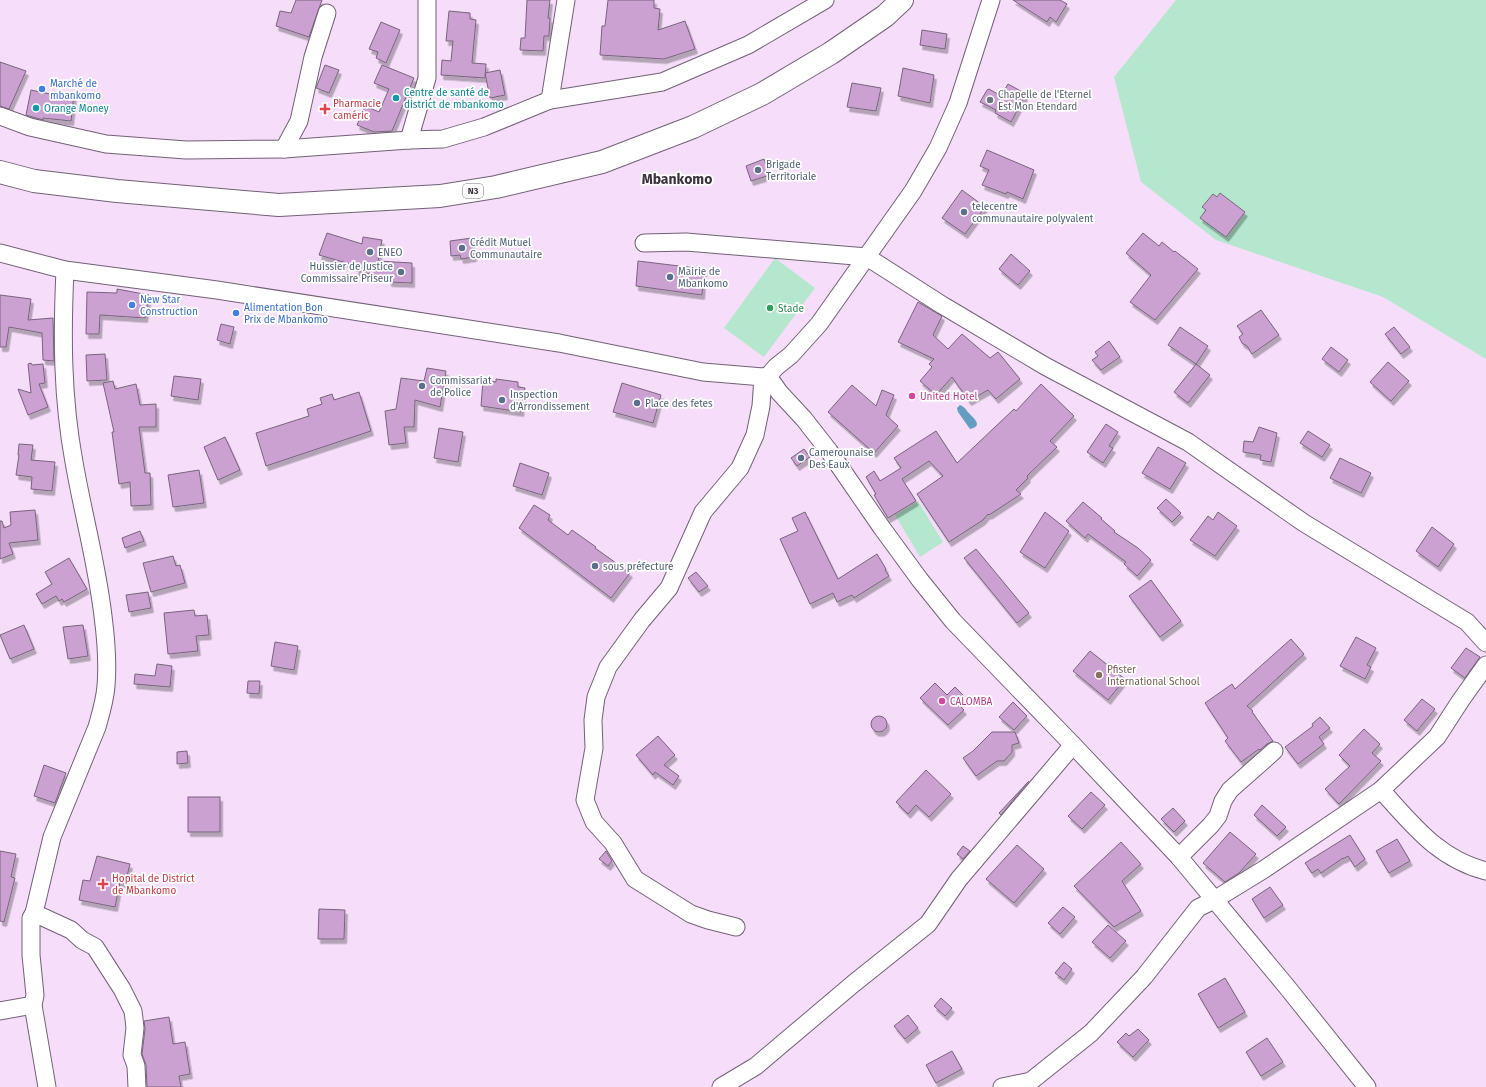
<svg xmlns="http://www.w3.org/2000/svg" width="1486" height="1087" viewBox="0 0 1486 1087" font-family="'Fira Sans',sans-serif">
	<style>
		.green { fill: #b4e7ce }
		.water { fill: #639dc1 }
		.building { fill: #caa1d1; stroke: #78647c; filter: url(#shadow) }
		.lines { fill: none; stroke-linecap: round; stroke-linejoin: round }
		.minor-casing { stroke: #735f77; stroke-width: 19 }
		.highway-casing { stroke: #735f77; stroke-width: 24 }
		.minor { stroke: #fff; stroke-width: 17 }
		.highway { stroke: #fff; stroke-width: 22 }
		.shop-dot { fill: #3f7fe0; stroke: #fff; stroke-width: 1.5 }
		.culture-dot { fill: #0f9aa8; stroke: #fff; stroke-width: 1.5 }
		.worship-dot { fill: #6b7280; stroke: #fff; stroke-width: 1.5 }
		.health-dot { fill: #e0444e; stroke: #fff; stroke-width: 1.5 }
		.service-dot { fill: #5c6f8a; stroke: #fff; stroke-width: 1.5 }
		.leisure-dot { fill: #2e9e5b; stroke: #fff; stroke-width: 1.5 }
		.hotel-dot { fill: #d1479c; stroke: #fff; stroke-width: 1.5 }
		.education-dot { fill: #8d6e63; stroke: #fff; stroke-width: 1.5 }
		.labels { text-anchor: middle; stroke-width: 3.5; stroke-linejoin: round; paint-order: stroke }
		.shield { fill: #fff; stroke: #767077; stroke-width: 1 }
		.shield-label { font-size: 9px; font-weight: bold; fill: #3b323d }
		.shop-label { font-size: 10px; fill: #366cbe; stroke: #fff; text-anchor: start }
		.culture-label { font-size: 10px; fill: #0d838f; stroke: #fff; text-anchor: start }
		.worship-label { font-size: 10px; fill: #5b616d; stroke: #fff; text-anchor: start }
		.health-label { font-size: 10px; fill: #be3a42; stroke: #fff; text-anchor: start }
		.service-label { font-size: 10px; fill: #4e5e75; stroke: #fff; text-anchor: start }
		.leisure-label { font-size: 10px; fill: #27864d; stroke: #fff; text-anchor: start }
		.hotel-label { font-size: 10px; fill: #b23c85; stroke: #fff; text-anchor: start }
		.education-label { font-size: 10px; fill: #785e54; stroke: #fff; text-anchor: start }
		.district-label { font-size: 14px; font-weight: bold; fill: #3b323d; stroke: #fff }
	</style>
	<defs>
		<filter id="shadow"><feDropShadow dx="2.5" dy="4.5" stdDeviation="0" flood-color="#0004"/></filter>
	</defs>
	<rect width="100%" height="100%" fill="#f6defa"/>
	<g class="green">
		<path d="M1176 0H1486V359L1383 297 1216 240 1141 182 1114 77Z"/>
		<path d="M775 258 815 288 764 357 724 328Z"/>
		<path d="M918 501 943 542 920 557 895 515Z"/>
	</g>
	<path class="water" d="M960 405C964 407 965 408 967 411 972 417 985 426 970 429L958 412 957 408Z"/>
	<g class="building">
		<path d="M296 0H322L309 37 276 26 280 11 291 13Z"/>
		<path d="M527 0H550L548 18H550L549 36H544L543 51 520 50 521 38H525Z"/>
		<path d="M608 0H654V8L660 9 658 30 685 21 695 49 664 59 600 55 602 26H605Z"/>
		<path d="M1013 0H1060L1067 4 1056 22 1050 17 1047 22Z"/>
		<path d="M449 11 470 13V19L476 20 472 63 486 64 485 78 441 75 442 60 451 61 453 41H446Z"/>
		<path d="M381 22 400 30 386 63 376 58 378 52 369 49Z"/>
		<path d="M922 30 947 34 945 49 920 45Z"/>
		<path d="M0 62 26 71 9 109 0 106Z"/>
		<path d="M325 65 339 70 329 93 316 88Z"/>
		<path d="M382 65 414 78 392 131 374 132 357 125 365 106 379 112 389 89 374 83Z"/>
		<path d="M903 68 934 75 930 103 898 96Z"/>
		<path d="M500 70 505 95 490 98 485 73Z"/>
		<path d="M852 83 881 88 876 111 847 107Z"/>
		<path d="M1008 84 1026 94 1011 122 995 113 996 110 980 102 987 90 989 89 1001 96Z"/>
		<path d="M31 90 50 94 51 92 74 94 71 121 43 118V120L26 115Z"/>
		<path d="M987 150 1034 170 1023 199 1007 192 1006 194 982 185 989 170 980 166Z"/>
		<path d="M764 159 770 175 751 181 746 166Z"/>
		<path d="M962 190 985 207 965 234 942 218Z"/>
		<path d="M1220 193 1245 212 1226 237 1200 218 1206 210 1202 207 1213 194 1217 197Z"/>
		<path d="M327 233 362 244 363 237 382 240 378 261 412 263V283L389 282V278L356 271 357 266 319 255Z"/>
		<path d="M1143 233 1159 246 1162 242 1174 252 1175 251 1198 269 1155 320 1130 302 1151 275 1126 253Z"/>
		<path d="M472 238 474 257 461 259 460 255 451 256 450 241Z"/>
		<path d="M1011 254 1030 271 1018 285 999 269Z"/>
		<path d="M638 261 704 269 702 295 636 286Z"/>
		<path d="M117 289 149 295 145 318 100 315 99 334H86L87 292 117 293Z"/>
		<path d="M0 295 31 299 28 320 53 318 54 361 43 360 42 333 9 327 6 347H0Z"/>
		<path d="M918 302 942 316 933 335 948 349 962 334 990 358 998 352 1020 379 996 399 988 390 969 401 952 377 936 395 920 381 932 367 929 364 934 359 898 342Z"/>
		<path d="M1261 310 1279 335 1252 354 1247 346 1242 343 1239 337 1243 334 1237 326Z"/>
		<path d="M221 324 234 327 230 344 217 340Z"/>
		<path d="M1180 327 1208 346 1196 364 1168 345Z"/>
		<path d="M1394 327 1410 347 1401 354 1385 334Z"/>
		<path d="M1109 341 1120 357 1101 370 1092 360 1098 356 1095 352Z"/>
		<path d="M1331 347 1348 360 1339 372 1322 359Z"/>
		<path d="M105 354 107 380 87 381 86 355Z"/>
		<path d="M1388 362 1409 381 1391 401 1370 382Z"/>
		<path d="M31 363 32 365 43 364 45 383 39 384 48 407 28 415 18 389 31 393 28 364Z"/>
		<path d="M1196 364 1210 375 1188 403 1174 392Z"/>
		<path d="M427 368 446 371 440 407 415 400 414 427H404L406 443 389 445 385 411 396 409 401 378 424 381Z"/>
		<path d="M174 376 201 379 198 400 171 396Z"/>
		<path d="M496 379 518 382V387L525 388 521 412 481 406 483 380 496 382Z"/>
		<path d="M113 381 115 389 136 384 140 405 156 404V427H139L145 473H150L151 505 131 506 130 482 119 484 112 432H114L103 383Z"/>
		<path d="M622 383 661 395 653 423 613 412Z"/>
		<path d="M1041 384 1074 416 1050 441 1057 447 1027 476 1028 478 1016 490 1021 494 989 515 988 514 983 520 949 542 917 494 943 476 929 461 902 479 916 501 888 518 874 495 876 494 866 477 874 471 880 481 901 468 894 458 936 431 957 463 1014 409 1016 411Z"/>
		<path d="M852 385 876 406 882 390 894 395 886 415 898 426 874 453 828 412Z"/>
		<path d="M359 392 371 431 266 466 256 433 309 416 307 409 322 404 320 398 332 394 334 400Z"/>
		<path d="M1106 424 1118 432 1109 446 1113 448 1103 463 1087 452Z"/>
		<path d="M1259 427 1277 433 1271 462 1260 460 1261 455 1243 452 1244 441 1253 442Z"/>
		<path d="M439 428 463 432 458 462 434 458Z"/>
		<path d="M1308 431 1330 445 1322 457 1300 443Z"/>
		<path d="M225 437 240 470 218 480 204 447Z"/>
		<path d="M19 444 33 445 31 460 55 462 52 491 31 489 32 477 16 475 19 455H18Z"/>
		<path d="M1158 447 1186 463 1170 489 1142 473Z"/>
		<path d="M804 449 810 457 797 466 791 458Z"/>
		<path d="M1340 458 1371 473 1361 493 1330 478Z"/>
		<path d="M520 463 549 473 542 495 513 486Z"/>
		<path d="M199 470 204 503 173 507 168 475Z"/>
		<path d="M1166 499 1181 513 1172 522 1157 508Z"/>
		<path d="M1083 502 1102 518 1101 519 1115 531 1114 532 1138 548 1151 560 1137 576 1124 564 1126 562 1088 534 1085 538 1066 521Z"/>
		<path d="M534 505 550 515 548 520 568 535 572 530 596 547 595 548 630 573 611 598 519 528Z"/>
		<path d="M35 510 38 540 9 543 13 554 0 559V521H2L4 528 11 525 10 512Z"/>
		<path d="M805 512 838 579 877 554 886 569 885 570 889 576 854 598 852 595 837 602 833 593 810 604 780 539 798 531 792 518Z"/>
		<path d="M1045 512 1069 531 1045 568 1020 552Z"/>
		<path d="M1218 512 1237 526 1215 556 1190 540 1208 516 1213 520Z"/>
		<path d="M1432 527 1454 544 1438 567 1416 551Z"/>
		<path d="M140 531 144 541 125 548 122 538Z"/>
		<path d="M976 549 1029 613 1017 623 964 558Z"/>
		<path d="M173 556 176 566 180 565 185 583 151 592 143 563Z"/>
		<path d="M69 558 87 589 64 602 62 599 59 601 56 596 42 604 36 594 52 584 45 572Z"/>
		<path d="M696 572 708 586 699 592 688 578Z"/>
		<path d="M1151 580 1181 621 1160 637 1129 596Z"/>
		<path d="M148 592 151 608 129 612 126 595Z"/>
		<path d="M194 610 195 616 207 615 209 635 196 636 198 651 168 654 164 613Z"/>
		<path d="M24 625 34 649 10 659 0 635Z"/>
		<path d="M83 625 88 656 68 659 63 627Z"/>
		<path d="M1356 637 1376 648 1367 665 1371 667 1365 679 1340 666Z"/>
		<path d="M1291 639 1304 654 1247 706 1253 711 1252 712 1273 741 1267 744 1260 750 1259 749 1241 762 1225 741 1228 738 1205 703 1232 684 1235 689Z"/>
		<path d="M275 642 298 646 294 670 271 666Z"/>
		<path d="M1466 648 1480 657 1465 678 1451 668Z"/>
		<path d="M1090 651 1125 679 1108 700 1073 671Z"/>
		<path d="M157 664 172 666 170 687 134 684 135 674 155 676Z"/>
		<path d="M248 681H260L259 694 247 693Z"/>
		<path d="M935 683 947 695 955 687 965 697 958 704 964 710 948 725 920 698Z"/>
		<path d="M1422 699 1435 709 1417 731 1404 720Z"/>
		<path d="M1013 702 1027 716 1014 730 999 717Z"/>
		<circle cx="879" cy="724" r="8"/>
		<path d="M1320 717 1330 728 1319 737 1324 744 1298 764 1285 747 1313 726 1312 724Z"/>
		<path d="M1364 729 1380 744 1372 753 1381 761 1339 804 1325 789 1350 766 1339 755Z"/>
		<path d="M992 732H1015L1019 743 1012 745V752L1004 761H997L976 776 963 758 973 751Z"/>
		<path d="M658 736 675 755 664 765 679 776 673 785 655 772 653 775 636 755Z"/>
		<path d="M187 751 188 763 177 764V752Z"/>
		<path d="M44 765 66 773 55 803 34 796Z"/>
		<path d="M926 770 951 794 929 817 916 805 908 814 896 802Z"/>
		<path d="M1029 781 1001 815 999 813Z"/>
		<path d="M1091 792 1105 805 1082 829 1068 816Z"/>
		<rect x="188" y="797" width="32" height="35"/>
		<path d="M1262 805 1286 827 1277 836 1254 815Z"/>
		<path d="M1173 808 1185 821 1174 832 1161 819Z"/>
		<path d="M1230 832 1256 854 1239 873 1225 882 1203 863Z"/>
		<path d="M1350 835 1365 859 1355 867 1348 856 1343 859V858L1321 873 1318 869 1312 873 1305 863Z"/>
		<path d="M1397 839 1410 861 1389 873 1376 851Z"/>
		<path d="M1121 842 1141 864 1122 881 1141 911 1114 927 1074 886Z"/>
		<path d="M1017 845 1044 869 1014 903 986 879Z"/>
		<path d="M963 846 970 851 963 859 957 854Z"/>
		<path d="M0 851 16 854 11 877 15 878 4 922 0 921Z"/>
		<path d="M606 851 612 861 608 866 599 859Z"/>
		<path d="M97 856 130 864 125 884 120 882 115 907 79 900 83 880 90 881Z"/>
		<path d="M1270 887 1283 905 1264 918 1252 899Z"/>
		<path d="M1063 907 1075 917 1060 934 1048 923Z"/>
		<path d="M319 909 345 910 344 939H318Z"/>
		<path d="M1108 925 1126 941 1110 958 1092 942Z"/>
		<path d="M1064 962 1072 969 1064 980 1055 973Z"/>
		<path d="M1225 978 1245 1012 1218 1028 1198 994Z"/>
		<path d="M941 998 952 1008 945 1016 934 1006Z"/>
		<path d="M908 1015 918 1028 905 1039 894 1026Z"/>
		<path d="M169 1017 173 1044 185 1042 190 1074 179 1076 181 1087H147L146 1065 142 1054 145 1029 144 1021Z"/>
		<path d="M1138 1029 1149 1040 1133 1057 1117 1042 1126 1033 1129 1036Z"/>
		<path d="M1267 1038 1283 1062 1261 1076 1246 1052Z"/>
		<path d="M952 1051 962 1069 936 1083 926 1065Z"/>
	</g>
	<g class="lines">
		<g class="minor-casing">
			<g id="minor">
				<path d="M550 100 662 82 748 45 825 0"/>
				<path d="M0 116 30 127 106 144 186 150 284 149 409 140 443 139 484 127 550 100 566 0"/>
				<path d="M409 140 427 78V0"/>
				<path d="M284 149 299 121 313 57 327 13"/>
				<path d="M644 243 686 242 867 257 942 305 1045 366 1188 442 1304 523 1467 622 1486 643"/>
				<path d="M0 253 65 270 217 290 559 343 703 372 763 377 768 376 776 367 791 355 819 324 913 191 938 148 958 103 991 0"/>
				<path d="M768 376 779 392 804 419 829 451 882 528 920 580 953 621 1073 745 1179 857 1287 987 1367 1087"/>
				<path d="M1381 790C1412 824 1438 859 1486 871"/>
				<path d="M1179 857 1211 825 1218 816 1223 801 1230 790 1274 751"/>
				<path d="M34 913 71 930 82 940 95 947 122 989 133 1011 134 1019 135 1028 132 1055 136 1066 137 1087"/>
				<path d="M736 927 708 920 691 914 635 879 613 843 594 822 585 800 594 748 593 720 596 697 608 667 642 620 669 588 703 512 740 468 755 435 761 406 763 377"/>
				<path d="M0 1011 33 1005"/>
				<path d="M47 1087 33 1005 35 995 31 955V918L34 913 52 837 97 727C101 713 105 700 106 686 108 662 106 639 103 616 97 564 83 514 74 462 62 397 62 335 65 270"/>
				<path d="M721 1087 756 1066 853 984 928 924 959 879 1073 745"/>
				<path d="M1002 1087 1031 1081 1091 1033 1144 977 1198 908 1214 900 1263 870 1381 790 1437 737 1461 700 1486 665"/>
			</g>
		</g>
		<g class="highway-casing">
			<path id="highway" d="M0 172 34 181 117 191 279 205 440 196 496 187 602 162 693 127 762 94 831 53 885 16 902 0"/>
		</g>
		<use href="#minor" class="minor"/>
		<use href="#highway" class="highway"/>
	</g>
	<g class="shop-dot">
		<circle cx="42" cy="89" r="4"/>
		<circle cx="132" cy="305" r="4"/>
		<circle cx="236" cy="313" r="4"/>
	</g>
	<g class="culture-dot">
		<circle cx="396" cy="98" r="4"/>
		<circle cx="36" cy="108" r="4"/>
	</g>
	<circle class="worship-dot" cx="990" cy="100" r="4"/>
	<g class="health-dot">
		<path d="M323 103h4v4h4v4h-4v4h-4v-4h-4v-4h4z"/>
		<path d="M101 878h4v4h4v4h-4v4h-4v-4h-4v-4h4z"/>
	</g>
	<g class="service-dot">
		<circle cx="758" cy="170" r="4"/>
		<circle cx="964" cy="212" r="4"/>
		<circle cx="462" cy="248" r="4"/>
		<circle cx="370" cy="252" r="4"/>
		<circle cx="401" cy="272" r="4"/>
		<circle cx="670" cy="277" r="4"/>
		<circle cx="422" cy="386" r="4"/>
		<circle cx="502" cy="400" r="4"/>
		<circle cx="637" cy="403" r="4"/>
		<circle cx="801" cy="458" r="4"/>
		<circle cx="595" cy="566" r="4"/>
	</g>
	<circle class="leisure-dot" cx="770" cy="308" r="4"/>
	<g class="hotel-dot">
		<circle cx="912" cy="396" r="4"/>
		<circle cx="942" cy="701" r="4"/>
	</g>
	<circle class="education-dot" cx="1099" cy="675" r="4"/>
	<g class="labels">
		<rect class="shield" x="463" y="184" width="20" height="14" rx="3"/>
		<g class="shield-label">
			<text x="473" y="194">N3</text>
		</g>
		<g class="shop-label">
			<text x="50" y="87">Marché de<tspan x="50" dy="12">mbankomo</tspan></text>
			<text x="140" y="303">New Star<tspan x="140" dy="12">Construction</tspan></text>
			<text x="244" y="311">Alimentation Bon<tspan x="244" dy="12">Prix de Mbankomo</tspan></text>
		</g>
		<g class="culture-label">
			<text x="404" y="96">Centre de santé de<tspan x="404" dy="12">district de mbankomo</tspan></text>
			<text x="44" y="112">Orange Money</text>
		</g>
		<g class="worship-label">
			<text x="998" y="98">Chapelle de l'Eternel<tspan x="998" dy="12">Est Mon Etendard</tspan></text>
		</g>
		<g class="health-label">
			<text x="333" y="107">Pharmacie<tspan x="333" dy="12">caméric</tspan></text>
			<text x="112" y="882">Hopital de District<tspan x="112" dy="12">de Mbankomo</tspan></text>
		</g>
		<g class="service-label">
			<text x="766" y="168">Brigade<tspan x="766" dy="12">Territoriale</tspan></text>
			<text x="972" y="210">telecentre<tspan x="972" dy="12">communautaire polyvalent</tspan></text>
			<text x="470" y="246">Crédit Mutuel<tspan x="470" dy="12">Communautaire</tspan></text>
			<text x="378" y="256">ENEO</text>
			<text x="393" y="270" text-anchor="end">Huissier de Justice<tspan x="393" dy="12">Commissaire Priseur</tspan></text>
			<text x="678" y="275">Mairie de<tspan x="678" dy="12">Mbankomo</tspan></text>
			<text x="430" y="384">Commissariat<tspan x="430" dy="12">de Police</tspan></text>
			<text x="510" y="398">Inspection<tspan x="510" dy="12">d'Arrondissement</tspan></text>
			<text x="645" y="407">Place des fetes</text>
			<text x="809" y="456">Camerounaise<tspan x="809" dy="12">Des Eaux</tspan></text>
			<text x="603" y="570">sous préfecture</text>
		</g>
		<g class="leisure-label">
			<text x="778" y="312">Stade</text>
		</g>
		<g class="hotel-label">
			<text x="920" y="400">United Hotel</text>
			<text x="950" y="705">CALOMBA</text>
		</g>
		<g class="education-label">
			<text x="1107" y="673">Pfister<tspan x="1107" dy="12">International School</tspan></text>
		</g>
		<g class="district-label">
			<text x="677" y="184">Mbankomo</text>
		</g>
	</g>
</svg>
